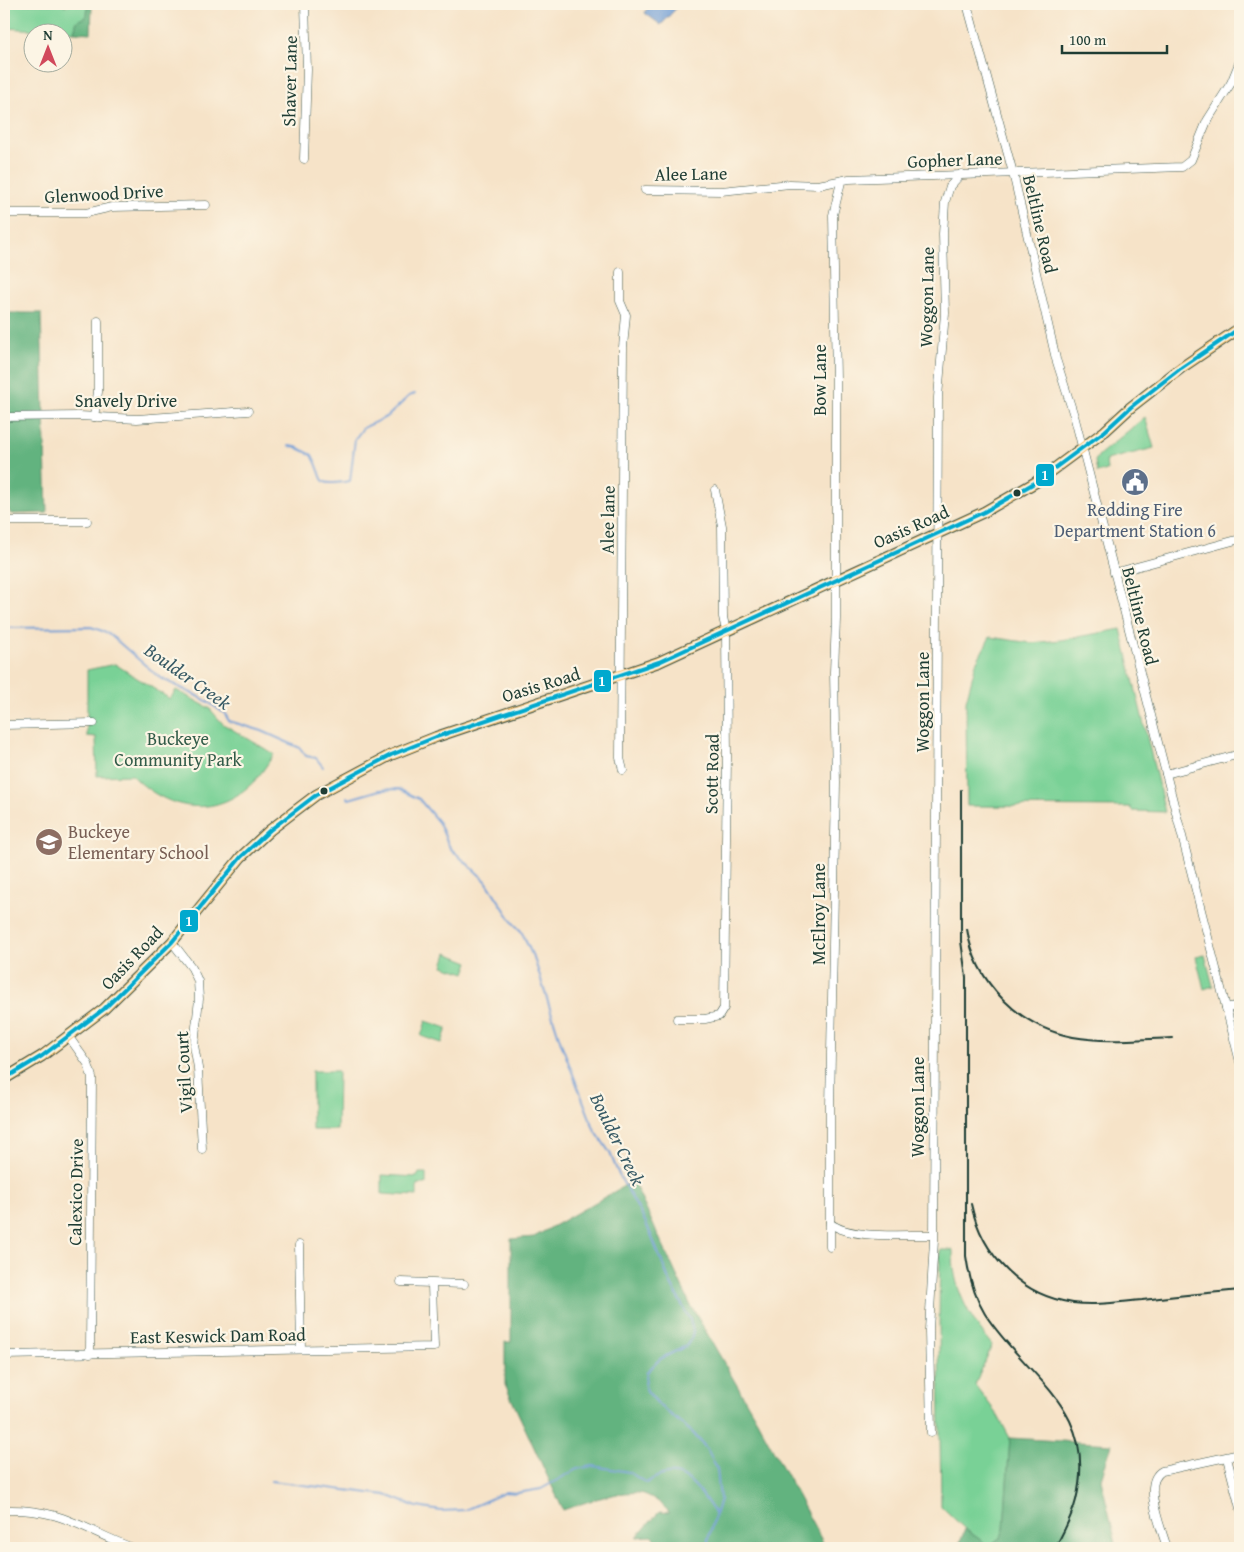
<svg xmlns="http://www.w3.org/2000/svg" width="1244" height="1552" viewBox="0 0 1244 1552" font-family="'Gentium Book Plus',serif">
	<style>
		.green { fill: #79d196; stroke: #4c8765 }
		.forest { fill: #62b37f; stroke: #40785a }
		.water { fill: #6e9cd6; stroke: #466c85 }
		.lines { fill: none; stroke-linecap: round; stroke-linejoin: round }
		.stream { stroke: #6e9cd6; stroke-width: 2 }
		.minor-casing { stroke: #3f564a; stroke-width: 9 }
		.major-casing { stroke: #3f564a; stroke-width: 12 }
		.minor { stroke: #fff; stroke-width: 8 }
		.major { stroke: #f8bf6c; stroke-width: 10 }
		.rail { stroke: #1f3d34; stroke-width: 2 }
		.bus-1-casing { stroke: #fcf5e5; stroke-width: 8 }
		.bus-1 { stroke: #00a9ce; stroke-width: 4 }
		.bus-dot { fill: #1f3d34; stroke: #fcf5e5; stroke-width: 2 }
		.labels { text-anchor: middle; stroke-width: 4.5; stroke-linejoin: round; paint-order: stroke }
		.street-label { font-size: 18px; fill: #1f3d34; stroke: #fcf5e5 }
		.service-label { font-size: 18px; fill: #4e5e75; stroke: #fcf5e5 }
		.park-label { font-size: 18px; fill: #315b48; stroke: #fcf5e5 }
		.education-label { font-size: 18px; fill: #785e54; stroke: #fcf5e5; text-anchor: start }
		.water-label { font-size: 19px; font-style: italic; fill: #375a65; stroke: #fcf5e5 }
		.line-badge { stroke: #fcf5e5; stroke-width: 2 }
		.badge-label { font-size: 14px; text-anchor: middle; font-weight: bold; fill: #fff }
	</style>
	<rect width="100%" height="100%" fill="#fcf5e5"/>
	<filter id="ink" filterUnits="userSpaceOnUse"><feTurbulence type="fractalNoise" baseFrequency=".02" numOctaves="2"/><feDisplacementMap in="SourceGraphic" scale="10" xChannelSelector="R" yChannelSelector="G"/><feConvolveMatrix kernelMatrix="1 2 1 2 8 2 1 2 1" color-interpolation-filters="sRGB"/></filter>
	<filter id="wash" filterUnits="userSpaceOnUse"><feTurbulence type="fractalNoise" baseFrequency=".0096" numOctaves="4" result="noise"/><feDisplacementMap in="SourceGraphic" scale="20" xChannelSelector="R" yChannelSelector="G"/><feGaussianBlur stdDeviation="1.12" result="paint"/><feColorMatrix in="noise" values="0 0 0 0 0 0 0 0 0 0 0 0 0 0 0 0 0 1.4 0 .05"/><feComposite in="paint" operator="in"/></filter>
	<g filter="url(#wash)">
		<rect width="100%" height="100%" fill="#f6e3c8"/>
		<g class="green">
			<path d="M4 4H58L67 6 69 4H88L87 17 77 21 74 32 4 28Z"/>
			<path d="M1145 417 1154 448 1106 460 1107 470 1097 473 1095 461 1099 455Z"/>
			<path d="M1121 629 1165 812 1132 811 1130 807 967 806 966 701 976 663 990 637 1031 643 1061 640Z"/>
			<path d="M115 664 170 699 176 690 209 708 223 724 274 754C266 766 259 778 248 787 210 820 164 808 132 775L97 776 96 737 87 736V670Z"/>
			<path d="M447 953 469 962 465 973 443 966Z"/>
			<path d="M1205 955 1213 986 1204 989 1196 957Z"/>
			<path d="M426 1021 447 1028 442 1043 421 1036Z"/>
			<path d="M312 1071H338L337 1130H312Z"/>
			<path d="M419 1173H426V1184H417V1196L382 1194V1175L417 1177Z"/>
			<path d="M940 1250H953C952 1288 969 1317 992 1345L975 1385 997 1414 1010 1438 1004 1530 1001 1537 989 1546 965 1529 941 1506C940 1420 938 1336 940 1250Z"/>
		</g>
		<g class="forest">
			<path d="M88 4H92L91 33 74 32 77 21 87 16Z"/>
			<path d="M4 313H41L47 513 11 514 4 504Z"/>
			<path d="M633 1181 690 1304 757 1420 826 1548H660V1543L652 1536 637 1537 659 1512 670 1513C663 1505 655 1498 644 1494 623 1488 584 1503 563 1510L505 1385V1342H511V1239L534 1237Z"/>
			<path d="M1010 1438 1112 1444 1101 1479 1117 1548H958L965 1529 989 1546 1001 1537 1004 1529Z"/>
		</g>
		<path class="water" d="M649 4H680L661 25 645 13Z"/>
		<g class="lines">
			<g class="stream">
				<path d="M289 446 296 447 312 455C327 481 313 487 350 481L355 439 363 428 388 416 409 396 415 394"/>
				<path d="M4 628 91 627 108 633 159 677 205 700 225 714 229 721 262 731 300 748 306 756 316 758 323 767"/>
				<path d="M347 797 349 799 380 790 398 789 419 799 439 823 450 848 486 881 513 923 521 931 535 961 561 1043 594 1129 610 1153 619 1175 646 1223 670 1282 690 1320 693 1331 691 1339 686 1346 660 1359 647 1372 645 1385 647 1391 660 1406 693 1433 707 1449 717 1469 720 1499 708 1539V1548"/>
				<path d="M271 1481 386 1495 417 1507 441 1511 465 1510 506 1492 517 1493 541 1489 577 1469 593 1466 629 1472 646 1483C682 1459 696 1486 715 1513"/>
			</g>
		</g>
	</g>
	<g filter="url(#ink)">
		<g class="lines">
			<g class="minor-casing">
				<g id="minor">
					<path d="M967 4 1013 173 1056 359 1075 419 1240 1062"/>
					<path d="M304 159 307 70 305 4"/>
					<path d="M645 190 721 191 790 184 818 185 849 179 1182 167 1191 160 1207 121 1231 83 1240 61"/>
					<path d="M4 213H86L112 207 206 205"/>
					<path d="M620 272V301L626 315 623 347 620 758 623 770"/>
					<path d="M4 417 79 416 137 419 248 411"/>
					<path d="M94 417 98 392V321"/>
					<path d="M4 521H87"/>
					<path d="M1114 573 1240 539"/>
					<path d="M4 725 94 723"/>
					<path d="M1166 774 1240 754"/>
					<path d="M172 942 192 968 198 981 199 999 194 1045 198 1068 202 1149"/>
					<path d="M1226 1008 1240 1005"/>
					<path d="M677 1019H705L719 1016 724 1008 727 757 726 631 723 617 722 526 715 490"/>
					<path d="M69 1037 88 1064 92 1077 90 1354"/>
					<path d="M830 1223C850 1240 907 1234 933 1235"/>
					<path d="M299 1245 301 1349"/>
					<path d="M830 1247V1107L836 783 834 672 836 619V379L833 215 841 182"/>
					<path d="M401 1282 464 1284"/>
					<path d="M4 1355 434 1347 432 1285"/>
					<path d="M931 1433 929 1330 934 1240 938 397 945 313 943 234 945 202 950 186 961 174"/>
					<path d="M1227 1458 1240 1508"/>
					<path d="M4 1510C62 1508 82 1529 133 1548"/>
					<path d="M1167 1548C1162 1529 1141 1483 1162 1471L1240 1454"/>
				</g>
			</g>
			<g class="major-casing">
				<path id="major" d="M4 1079 42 1056 104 1009 172 942 241 857 270 830 316 795 391 755 436 737 659 662 984 512 1036 482 1105 431 1131 407 1181 368 1240 328"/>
			</g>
			<use href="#minor" class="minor"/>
			<use href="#major" class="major"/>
			<g class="rail">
				<path d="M961 790V941L966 977V1256C969 1277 974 1296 985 1314 1026 1378 1099 1407 1076 1500 1072 1517 1063 1533 1055 1548"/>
				<path d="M967 929C975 983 1020 1027 1073 1037 1105 1043 1140 1039 1173 1038"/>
				<path d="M971 1204C982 1255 1021 1296 1073 1303 1096 1306 1119 1302 1142 1300 1175 1296 1207 1293 1240 1290"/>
			</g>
			<g class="bus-1-casing">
				<path id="bus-1" d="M4 1079 42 1056 104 1009 172 942 241 857 270 830 316 795 391 755 436 737 659 662 984 512 1036 482 1105 431 1131 407 1181 368 1240 328"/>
			</g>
			<use href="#bus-1" class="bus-1"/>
		</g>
	</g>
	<defs>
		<g id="civic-disc" transform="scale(1.4375)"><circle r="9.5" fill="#5c6f8a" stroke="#fcf5e5"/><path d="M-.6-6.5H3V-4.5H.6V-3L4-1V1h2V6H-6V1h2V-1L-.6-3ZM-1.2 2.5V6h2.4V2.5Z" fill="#fff"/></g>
		<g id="school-disc" transform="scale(1.4375)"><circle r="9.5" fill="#8d6e63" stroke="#fcf5e5"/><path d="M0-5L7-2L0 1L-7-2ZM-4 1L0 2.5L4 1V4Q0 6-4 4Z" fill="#fff"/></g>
	</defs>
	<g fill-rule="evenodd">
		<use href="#civic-disc" x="1135" y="482"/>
		<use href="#school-disc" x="49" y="842"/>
	</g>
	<g class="bus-dot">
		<circle cx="1017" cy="493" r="4.5"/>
		<circle cx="324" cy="791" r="4.5"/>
	</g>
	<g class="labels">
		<g class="street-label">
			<text transform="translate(290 81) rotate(-89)" y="6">Shaver Lane</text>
			<text transform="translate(955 160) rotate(-2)" y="6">Gopher Lane</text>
			<text transform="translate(691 174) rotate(-1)" y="6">Alee Lane</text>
			<text transform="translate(104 194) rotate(-3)" y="6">Glenwood Drive</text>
			<text transform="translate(1040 224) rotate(77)" y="6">Beltline Road</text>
			<text transform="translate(927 297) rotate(-89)" y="6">Woggon Lane</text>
			<text transform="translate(820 380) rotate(-90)" y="6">Bow Lane</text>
			<text x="126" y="407">Snavely Drive</text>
			<text transform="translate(608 520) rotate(-89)" y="6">Alee lane</text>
			<text transform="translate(911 527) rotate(-24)" y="6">Oasis Road</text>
			<text transform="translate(1140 616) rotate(76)" y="6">Beltline Road</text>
			<text transform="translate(541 685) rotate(-17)" y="6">Oasis Road</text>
			<text transform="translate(923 702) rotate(-90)" y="6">Woggon Lane</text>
			<text transform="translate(712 774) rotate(-89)" y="6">Scott Road</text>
			<text transform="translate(819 914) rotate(-90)" y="6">McElroy Lane</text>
			<text transform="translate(132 958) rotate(-46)" y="6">Oasis Road</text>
			<text transform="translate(184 1072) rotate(-93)" y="6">Vigil Court</text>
			<text transform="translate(918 1107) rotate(-90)" y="6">Woggon Lane</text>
			<text transform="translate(76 1192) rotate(-89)" y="6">Calexico Drive</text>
			<text transform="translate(218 1336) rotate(-1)" y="6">East Keswick Dam Road</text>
		</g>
		<g class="service-label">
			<text x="1135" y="516">Redding Fire<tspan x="1135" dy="21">Department Station 6</tspan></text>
		</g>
		<g class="park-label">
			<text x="178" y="745">Buckeye<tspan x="178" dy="21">Community Park</tspan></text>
		</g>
		<g class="education-label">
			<text x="68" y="838">Buckeye<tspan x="68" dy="21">Elementary School</tspan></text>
		</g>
		<g class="water-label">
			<text transform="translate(188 676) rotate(35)" y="7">Boulder Creek</text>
			<text transform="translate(618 1139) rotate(64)" y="7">Boulder Creek</text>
		</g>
	</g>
	<g class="line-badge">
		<rect x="1035" y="463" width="20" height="24" rx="5" fill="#00a9ce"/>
		<rect x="593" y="669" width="19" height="24" rx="5" fill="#00a9ce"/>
		<rect x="179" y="909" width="20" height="24" rx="5" fill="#00a9ce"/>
	</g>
	<g class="badge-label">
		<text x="1045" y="480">1</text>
		<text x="602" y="686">1</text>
		<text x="189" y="926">1</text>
	</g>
	<rect width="1244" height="1552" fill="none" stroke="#fcf5e5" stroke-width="20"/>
	<g transform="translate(48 48)"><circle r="24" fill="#fcf5e5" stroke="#a4ab9e"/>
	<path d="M0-4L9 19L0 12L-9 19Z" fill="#d1495b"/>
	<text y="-8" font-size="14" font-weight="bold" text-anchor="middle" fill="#1f3d34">N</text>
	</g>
	<path d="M1062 45v8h105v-8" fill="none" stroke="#1f3d34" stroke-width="2.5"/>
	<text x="1069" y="45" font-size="15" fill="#1f3d34" stroke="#fcf5e5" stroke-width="4" paint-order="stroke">100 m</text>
</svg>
